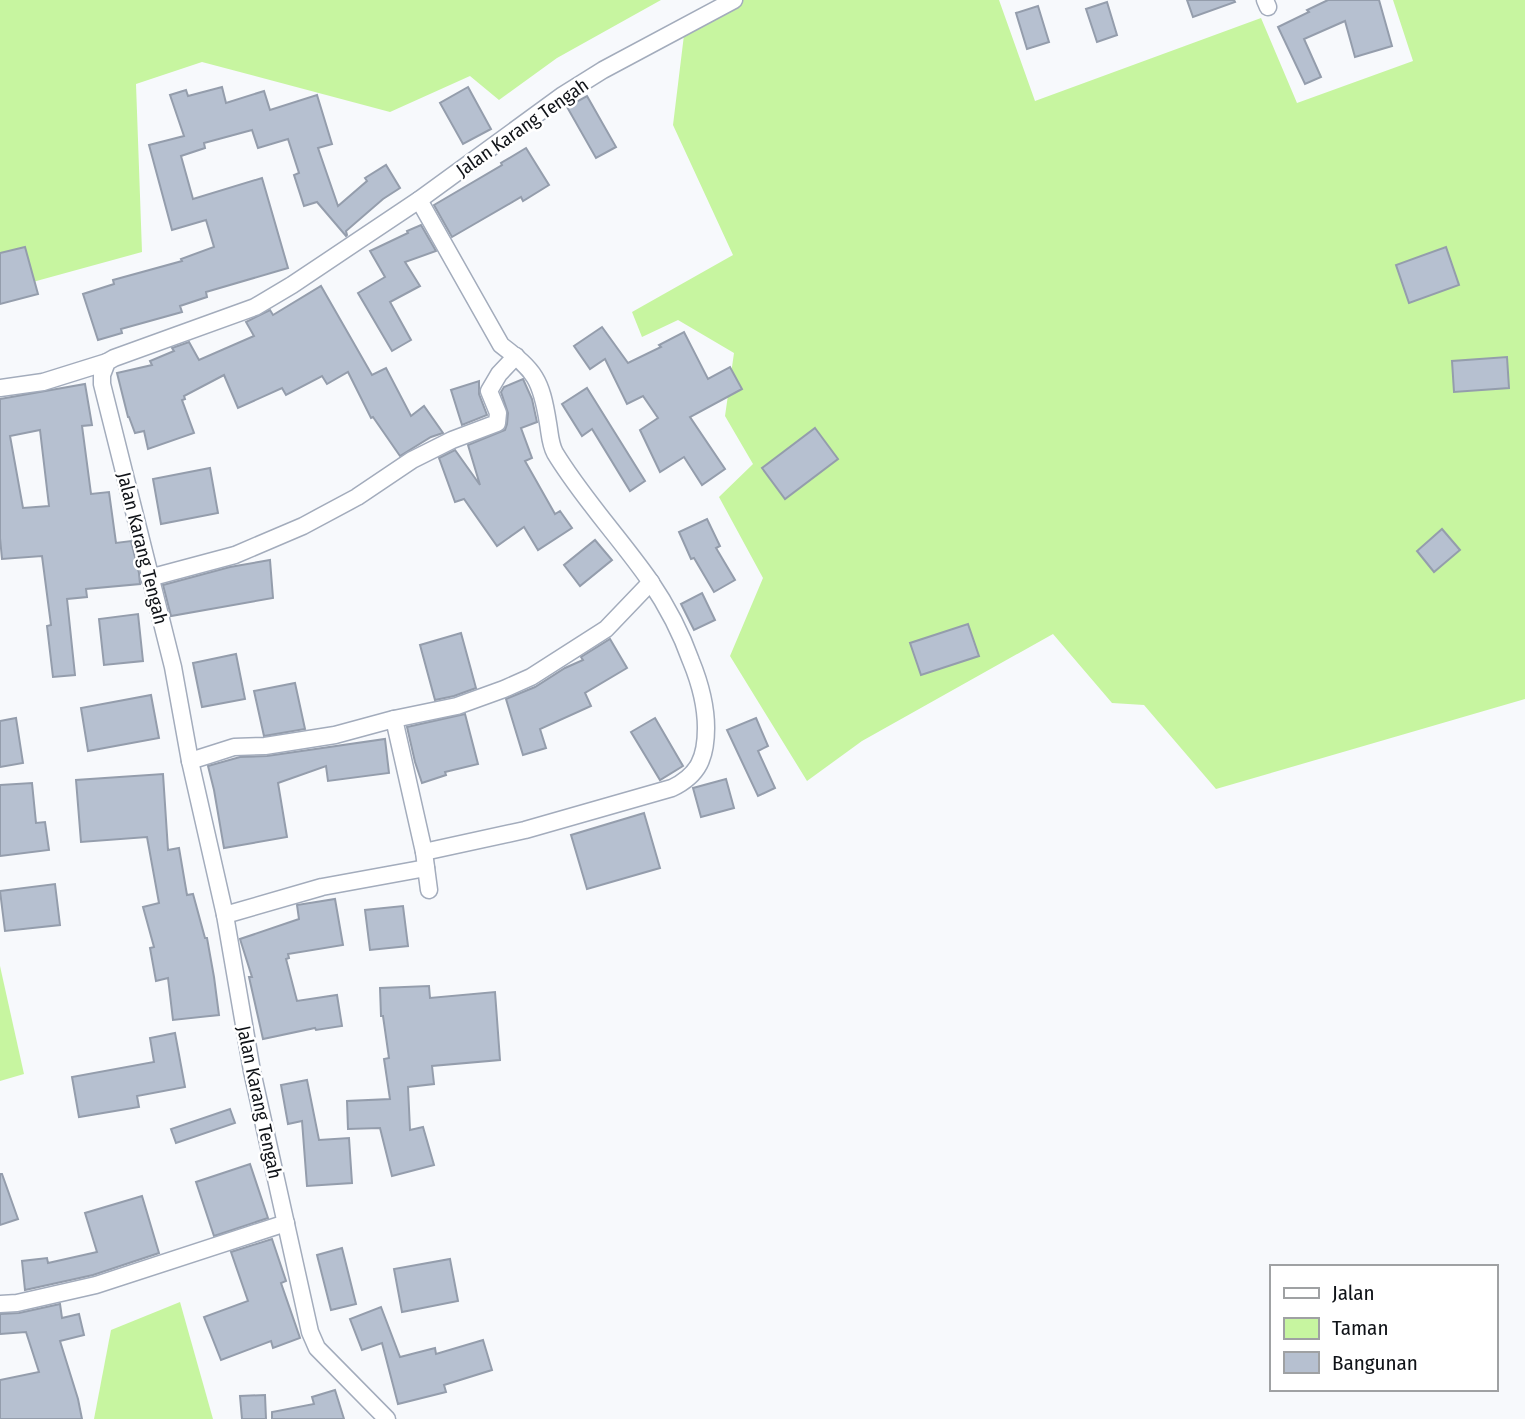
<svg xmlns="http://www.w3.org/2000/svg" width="1525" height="1419" viewBox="0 0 1525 1419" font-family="'Fira Sans Condensed',sans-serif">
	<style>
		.green { fill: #c7f5a0 }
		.building { fill: #b6c0d0; stroke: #949dac; stroke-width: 2; fill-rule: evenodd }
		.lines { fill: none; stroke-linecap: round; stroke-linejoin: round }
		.street-casing { stroke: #a3acbc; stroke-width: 19 }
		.street { stroke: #fff; stroke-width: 16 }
		.labels { text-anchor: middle; stroke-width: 5; stroke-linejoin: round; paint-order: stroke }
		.street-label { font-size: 19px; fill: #101318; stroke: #fff }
	</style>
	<rect width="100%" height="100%" fill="#f7f9fc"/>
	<g class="green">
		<path d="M0 0H661L557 58 499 100 470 76 390 112 202 62 136 84 142 252 0 291Z"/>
		<path d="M732 0H999L1035 101 1261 18 1297 103 1413 61 1393 0H1525V699L1216 789 1144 705 1112 703 1053 634 862 741 807 781 730 656 763 578 719 497 753 464 725 416 734 353 678 320 642 337 632 312 733 255 673 125 684 35Z"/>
		<path d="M0 966 24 1074 0 1081Z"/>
		<path d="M180 1302 213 1419H94L111 1330Z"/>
	</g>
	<g class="building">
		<path d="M1187 0H1234L1235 2 1193 17Z"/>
		<path d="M1328 0H1379L1392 46 1355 57 1345 21 1304 39 1321 77 1305 84 1278 27 1309 12 1307 10Z"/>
		<path d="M1107 2 1117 35 1097 42 1086 9Z"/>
		<path d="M1038 6 1049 42 1027 49 1016 13Z"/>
		<path d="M222 87 226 103 264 91 270 110 317 95 332 144 318 148 338 206 367 181 365 178 386 165 400 188 383 199 346 231 347 235 346 236 317 202 304 206 294 175 299 173 288 139 258 148 252 130 204 143 205 148 181 156 193 199 262 178 288 268 206 292 207 297 180 306 182 312 121 329 122 333 98 340 83 294 114 284 113 280 182 261 181 259 214 247 206 220 172 230 149 145 184 136 170 95 186 90 188 96Z"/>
		<path d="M468 87 491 129 463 144 440 103Z"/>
		<path d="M587 96 616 147 596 158 567 107Z"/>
		<path d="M526 148 549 185 523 201 521 197 452 237 434 205 502 165 501 163Z"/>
		<path d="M421 225 436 251 405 262 420 286 390 302 411 340 392 351 358 293 385 277 370 251 408 233 407 231Z"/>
		<path d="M25 247 38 294 0 304V253Z"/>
		<path d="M1446 247 1459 285 1409 303 1396 265Z"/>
		<path d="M321 286 372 375 386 368 411 416 424 406 443 433 431 437 400 456 373 417 371 418 348 372 327 384 322 376 286 395 282 388 238 408 224 375 184 396 185 399 182 400 194 433 148 449 144 431 135 433 129 417H128L117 373 152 365 150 361 174 351 172 348 189 342 199 360 254 336 246 322 270 310 273 315Z"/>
		<path d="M602 327 628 363 661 347 659 345 684 332 708 379 730 367 742 389 690 417 725 469 702 485 684 457 660 472 640 430 658 418 643 396 627 404 605 359 590 369 574 346Z"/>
		<path d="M1507 357 1509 388 1454 392 1452 361Z"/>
		<path d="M523 379 532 399 537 422 521 428 532 458 525 461 555 514 560 511 572 528 538 550 524 527 497 546 464 499 455 502 439 458 455 450 480 485 468 445 505 430 507 424 508 413 501 392 504 387Z"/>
		<path d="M479 381V394L487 415 462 425 451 390Z"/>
		<path d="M85 384 92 425 82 426 91 494 109 492 116 543 131 541 139 573 140 584 86 589 87 597 67 599 75 675 53 677 47 626 51 625 42 556 2 559 0 538V399ZM40 430 49 506 23 508 10 436Z"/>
		<path d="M587 388 645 481 630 491 592 429 582 436 562 404Z"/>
		<path d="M815 428 838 459 785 499 762 468Z"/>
		<path d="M210 468 218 513 161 524 153 479Z"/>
		<path d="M707 519 720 546 716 548 735 580 714 592 694 558 691 559 679 532Z"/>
		<path d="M1442 529 1460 550 1434 572 1417 551Z"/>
		<path d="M595 540 612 560 580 586 564 565Z"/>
		<path d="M270 560 273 598 171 616 163 585 230 567Z"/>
		<path d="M702 593 715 620 694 630 681 604Z"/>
		<path d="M138 614 143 661 104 665 99 619Z"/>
		<path d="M968 624 979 656 921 675 910 643Z"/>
		<path d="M461 633 476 688 454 696 435 700 420 645Z"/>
		<path d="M610 639 627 668 585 693 591 706 540 729 546 748 523 755 506 699 535 687 565 668 583 660 581 657Z"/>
		<path d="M236 654 245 699 202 707 193 663Z"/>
		<path d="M295 683 305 729 264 736 254 691Z"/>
		<path d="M151 695 159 738 88 751 81 708Z"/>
		<path d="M465 714 478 764 445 772 446 775 422 783 415 762 407 727Z"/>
		<path d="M16 718 23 763 0 767V721Z"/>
		<path d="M655 718 683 766 660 780 631 732Z"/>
		<path d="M756 718 768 746 758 751 775 788 758 796 727 730Z"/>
		<path d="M385 739 389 773 328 781 326 766 278 783 287 837 224 848 214 790 208 766 240 757 267 756Z"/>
		<path d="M163 774 168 850 179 848 187 895 193 894 205 938H207L214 977 219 1015 173 1020 168 978 156 981 150 948 154 947 143 907 159 903 147 837 81 842 76 780Z"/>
		<path d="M726 779 734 808 701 817 693 788Z"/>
		<path d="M32 783 36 823 45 822 49 850 0 856V785Z"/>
		<path d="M644 813 660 868 587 889 571 835Z"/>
		<path d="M55 884 60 925 5 931 0 891Z"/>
		<path d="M335 899 343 945 288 954 289 958 286 959 297 1001 337 995 342 1026 316 1030 315 1028 263 1039 249 977H252L240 939 299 919 297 905Z"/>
		<path d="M403 906 408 946 370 950 365 910Z"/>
		<path d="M429 986 430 998 495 992 500 1060 432 1066 434 1084 408 1087 410 1130 423 1127 434 1165 392 1176 380 1128 348 1129 347 1101 390 1099 384 1059 389 1058 383 1016H381L380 988Z"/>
		<path d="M175 1033 185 1087 137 1096 139 1107 79 1117 72 1077 154 1062 150 1038Z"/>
		<path d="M307 1080 319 1140 349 1138 352 1183 307 1186 302 1121 288 1124 281 1085Z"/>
		<path d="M230 1109 235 1123 176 1143 171 1129Z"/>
		<path d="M250 1164 268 1218 214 1236 196 1182Z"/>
		<path d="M0 1174H2L18 1219 0 1225Z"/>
		<path d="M142 1196 159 1253 93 1275 25 1290 22 1261 47 1258 48 1263 97 1252 85 1213Z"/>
		<path d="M272 1239 286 1281 281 1283 300 1338 273 1348 271 1341 221 1360 204 1317 248 1301 231 1252Z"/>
		<path d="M342 1248 356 1304 331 1310 317 1255Z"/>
		<path d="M450 1259 458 1301 402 1312 394 1269Z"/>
		<path d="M60 1304 62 1318 79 1314 84 1335 60 1341 78 1399 82 1419H0V1380L39 1372 26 1332 0 1334V1314L19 1313Z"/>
		<path d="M381 1307 400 1357 435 1348 436 1354 483 1340 492 1370 444 1385 446 1392 398 1404 382 1343 362 1350 350 1319Z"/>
		<path d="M335 1390 344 1419H272V1412L314 1404 312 1397Z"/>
		<path d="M265 1395 266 1419H242L240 1396Z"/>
	</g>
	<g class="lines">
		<g class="street-casing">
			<g id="street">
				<path d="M1265 0 1268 7"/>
				<path d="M419 200 501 345C535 371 541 379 548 423 550 434 550 444 555 453 583 499 620 538 650 581 667 606 681 633 691 661 700 683 706 704 706 728 706 757 699 775 672 788L525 830 424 852"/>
				<path d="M0 388 43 382 107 362"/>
				<path d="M149 578 235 555 303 526 357 497 412 460 452 440 497 423 498 413 489 391 499 374 516 356"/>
				<path d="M394 719 424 852 429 890"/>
				<path d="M190 761 234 747 265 746 335 735 394 719 457 706 504 689 531 677 606 629 651 582"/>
				<path d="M225 915 322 887 426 868"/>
				<path d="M0 1304 17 1303 96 1285 286 1223"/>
				<path d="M387 1419 317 1348 310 1332 252 1071 225 915 190 761 173 667 102 384V375L107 362 114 358 255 307 292 285 419 200 563 95 603 70 734 0"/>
			</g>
		</g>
		<use href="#street" class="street"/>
	</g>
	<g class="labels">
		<g class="street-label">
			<text transform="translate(522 127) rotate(-35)" y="7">Jalan Karang Tengah</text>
			<text transform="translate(143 548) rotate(76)" y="7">Jalan Karang Tengah</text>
			<text transform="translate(260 1102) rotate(78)" y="7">Jalan Karang Tengah</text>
		</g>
	</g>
	<rect x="1270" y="1265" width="228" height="126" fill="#ffffff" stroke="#9fa1a3" stroke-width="2"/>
	<rect x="1284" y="1288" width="35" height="10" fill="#ffffff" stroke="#9fa1a3" stroke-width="2"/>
	<text x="1332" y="1300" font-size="21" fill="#101318">Jalan</text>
	<rect x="1284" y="1318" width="35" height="21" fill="#c7f5a0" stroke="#9fa1a3" stroke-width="2"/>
	<text x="1332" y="1335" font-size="21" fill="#101318">Taman</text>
	<rect x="1284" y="1352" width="35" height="21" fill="#b6c0d0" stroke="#9fa1a3" stroke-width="2"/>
	<text x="1332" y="1370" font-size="21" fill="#101318">Bangunan</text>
</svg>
